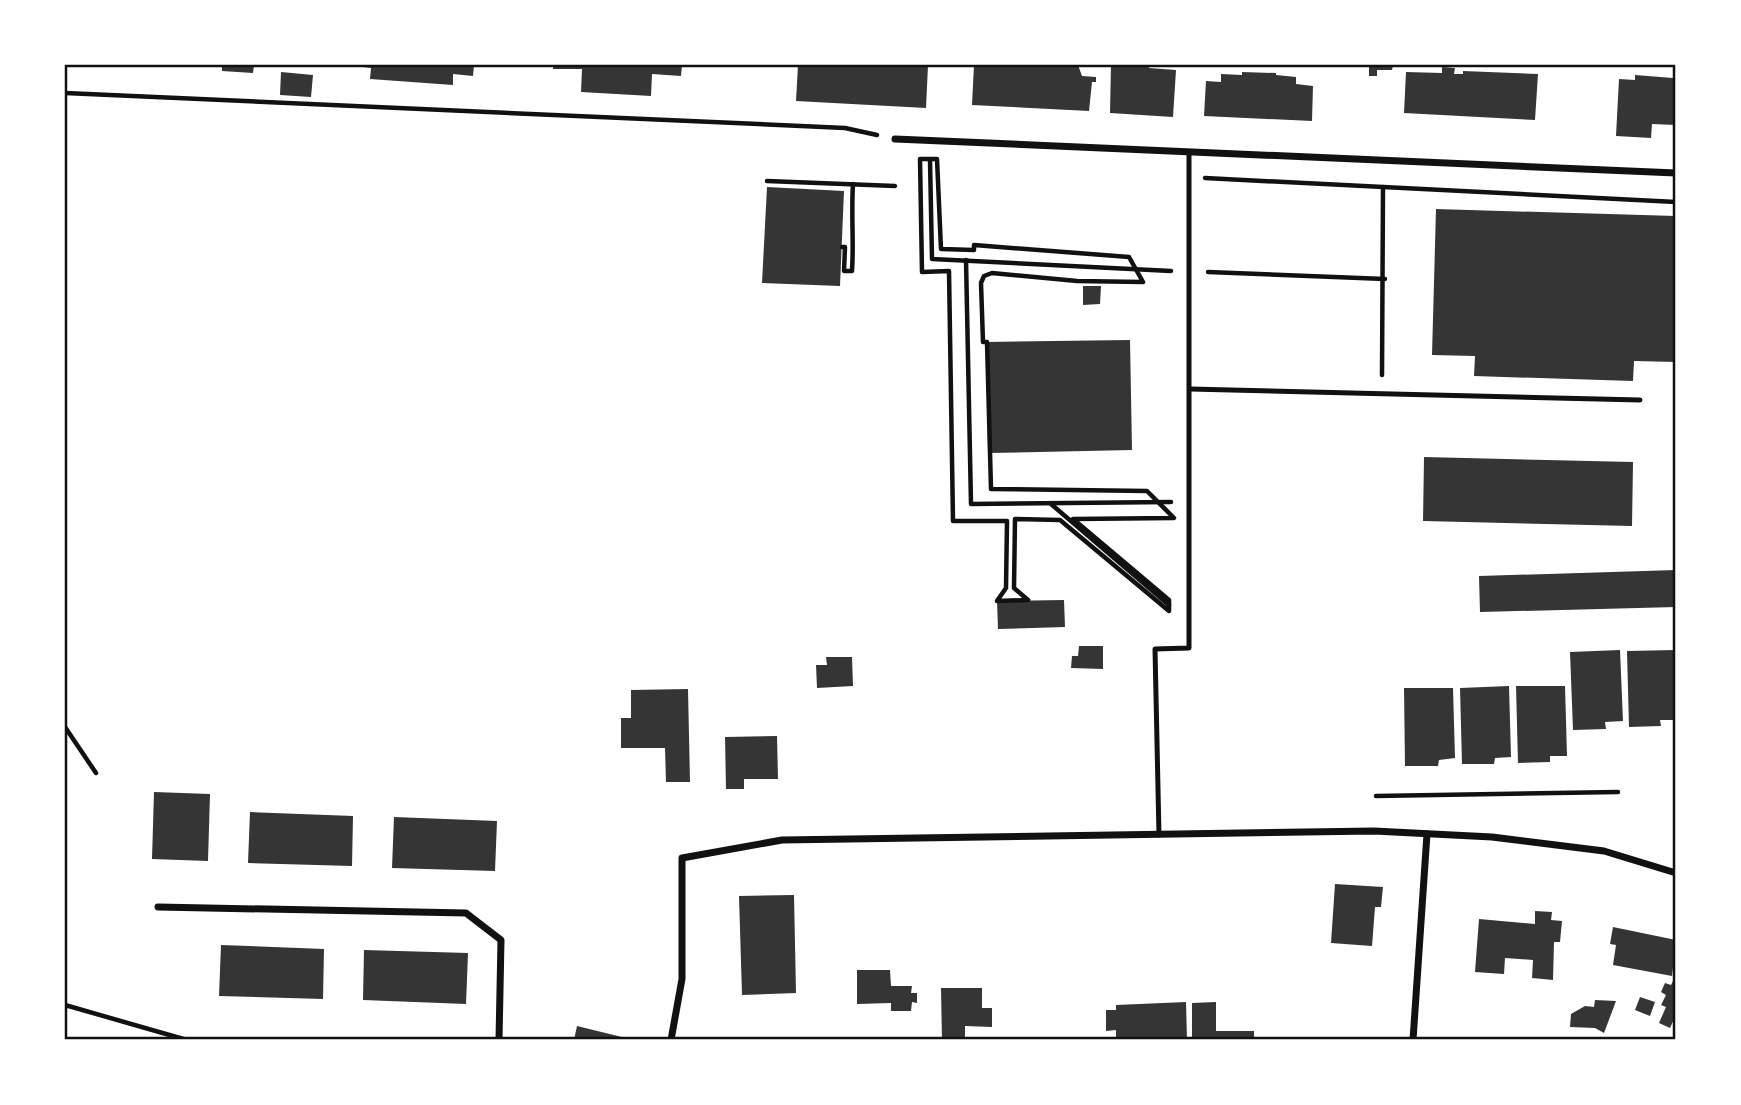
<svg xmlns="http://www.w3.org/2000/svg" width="1741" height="1105" viewBox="0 0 1741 1105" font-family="'DejaVu Sans',sans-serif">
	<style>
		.building { fill: #353535 }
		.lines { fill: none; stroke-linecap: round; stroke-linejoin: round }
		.path { stroke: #111; stroke-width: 4.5 }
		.service { stroke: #111; stroke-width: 5 }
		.minor { stroke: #111; stroke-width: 7 }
		.neatline { fill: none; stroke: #111; stroke-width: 2.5 }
	</style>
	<rect width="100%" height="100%" fill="#fff"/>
	<g class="building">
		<path d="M222 65H254L253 73 222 71Z"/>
		<path d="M347 65H474L473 76 453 74V85L370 79 371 68Z"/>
		<path d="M553 65H682L681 76 652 74 651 96 581 92 582 69H553Z"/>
		<path d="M798 65H928L926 108 796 101Z"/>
		<path d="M974 65H1078L1082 76 1096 77V82H1092L1089 111 972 105Z"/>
		<path d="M1111 65H1149V68L1176 70 1173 117 1110 113Z"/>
		<path d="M1369 65H1393L1392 70H1377V76H1369Z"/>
		<path d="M1442 67 1455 68 1454 74H1463V71L1538 74 1535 120 1404 113 1406 72 1442 73Z"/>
		<path d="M281 72 313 75 311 97 280 95Z"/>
		<path d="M1242 72 1276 73V75L1296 77V84L1313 86 1312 121 1204 116 1206 81 1221 82V74L1242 75Z"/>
		<path d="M1635 75 1673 78V84H1676V125L1652 124 1651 138 1616 136 1619 79 1635 80Z"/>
		<path d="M767 187 844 191 840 286 762 283Z"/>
		<path d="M1436 209 1676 216V362L1634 361 1633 381 1474 376 1475 356 1432 355Z"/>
		<path d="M1083 286H1101L1100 304 1083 305Z"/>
		<path d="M1130 340 1132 450 988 453 987 342Z"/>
		<path d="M1424 457 1633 462 1632 526 1423 521Z"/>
		<path d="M1676 570V607L1480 612 1479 576Z"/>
		<path d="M1064 600 1065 627 998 629 997 601Z"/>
		<path d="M1079 646H1103V669L1071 668 1072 656H1078Z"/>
		<path d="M1620 650 1623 721 1605 722 1606 729 1573 730 1570 652Z"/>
		<path d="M1676 650V720H1660L1661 726 1629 727 1627 651Z"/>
		<path d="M826 657H852L853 686 817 688 816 665H827Z"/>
		<path d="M1509 686 1511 757 1495 758 1494 764H1462L1460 688Z"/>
		<path d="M1516 686H1565L1567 756H1550V762L1518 763Z"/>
		<path d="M1404 688H1453L1455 758 1439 760 1438 766H1405Z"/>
		<path d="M688 689 690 782H666L665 748H621V718H631V690Z"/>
		<path d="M777 736 778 779H744V789H726L725 737Z"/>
		<path d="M154 792 210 794 208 861 152 859Z"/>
		<path d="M250 812 353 816 352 866 248 863Z"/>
		<path d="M394 817 497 821 495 871 392 868Z"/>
		<path d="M1335 884 1383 887 1381 907H1375L1372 946 1331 943Z"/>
		<path d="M794 895 796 993 742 995 739 896Z"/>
		<path d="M1535 911 1552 912 1551 920 1562 921 1560 942H1554L1553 980 1532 978 1533 960 1505 958 1504 974 1475 972 1479 919 1535 924Z"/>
		<path d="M1613 927 1676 940 1672 976 1613 965 1616 945 1610 944Z"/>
		<path d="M221 945 324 949 323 999 219 996Z"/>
		<path d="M364 950 468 953 466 1004 363 1000Z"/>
		<path d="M857 970H890L891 986H912L911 993H917V1003L912 1002 911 1011H891V1003L857 1004Z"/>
		<path d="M1676 975V1015L1670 1028 1659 1023 1666 1007 1661 1005 1666 995 1661 992 1665 983 1671 985Z"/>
		<path d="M941 988H982V1008H992V1027L965 1026V1040H942Z"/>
		<path d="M1640 997 1655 1002 1650 1016 1635 1010Z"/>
		<path d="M1595 1000 1616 1001 1604 1033 1595 1028 1570 1027 1571 1014 1585 1006 1594 1007Z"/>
		<path d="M1186 1002 1187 1040H1116V1030L1106 1031V1010H1116V1005Z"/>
		<path d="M1216 1002V1031H1254V1040H1192V1003Z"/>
		<path d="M577 1026 630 1039V1040H574Z"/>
	</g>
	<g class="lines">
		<g class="path">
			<path d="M65 93 845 128 877 135"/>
			<path d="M920 159H937L941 249 974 250V245L1129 257 1143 282 1077 281 992 273 984 276 981 283 983 342H987L991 489 1147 491 1174 518 1073 519 1169 600V611L1060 520 1015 519 1014 588 1028 600 997 601 1006 588 1007 521H953L949 271 922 272Z"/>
			<path d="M930 160 932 259 1171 271"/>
			<path d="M1205 178 1676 202"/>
			<path d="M767 181 895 186"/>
			<path d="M842 247H845L844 271H852C854 242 851 214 853 184"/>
			<path d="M966 260 971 504 1171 502"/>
			<path d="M1208 272 1385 279"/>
			<path d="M1382 375 1383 187"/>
			<path d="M1051 504 1169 605"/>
			<path d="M65 727 96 773"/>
			<path d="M1376 796 1618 792"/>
			<path d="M65 1005 187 1040"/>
		</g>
		<g class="service">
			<path d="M1190 389 1640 400"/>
			<path d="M1159 835 1155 649 1189 648V153"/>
		</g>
		<g class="minor">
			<path d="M895 139 1676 173"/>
			<path d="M158 907 466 913 501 940 499 1040"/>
			<path d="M671 1040 682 979V858L782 840 1374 831 1492 837 1604 851 1676 873"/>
			<path d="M1413 1040 1427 834"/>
		</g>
	</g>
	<rect width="1741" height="1105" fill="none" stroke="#ffffff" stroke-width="133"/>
	<rect x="66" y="66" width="1608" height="972" class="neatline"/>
</svg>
